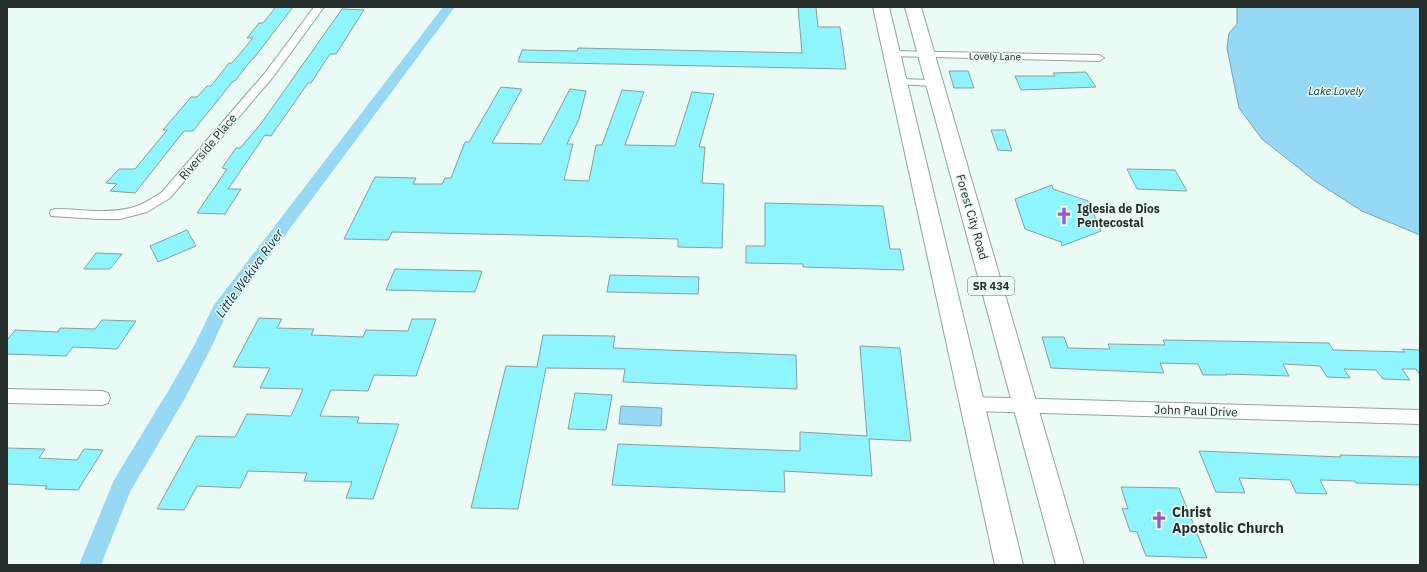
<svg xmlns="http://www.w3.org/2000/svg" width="1427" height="572" viewBox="0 0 1427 572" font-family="'IBM Plex Sans',sans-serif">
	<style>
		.water { fill: #97d8f5; stroke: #75a5b9 }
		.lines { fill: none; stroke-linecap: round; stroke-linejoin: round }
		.canal { fill: #97d8f5; fill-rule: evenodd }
		.building { fill: #8ff5fd; stroke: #8b9d9e }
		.minor-casing { stroke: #92a29d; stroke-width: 2 }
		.primary-casing { stroke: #92a29d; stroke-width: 2 }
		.minor { fill: #fff; fill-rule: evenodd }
		.primary { fill: #fff; fill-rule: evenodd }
		.labels { text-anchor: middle; stroke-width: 3; stroke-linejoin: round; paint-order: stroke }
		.far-street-label { font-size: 10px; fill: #272e2c; stroke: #eafbf6 }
		.far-water-label { font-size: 11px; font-style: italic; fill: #052d3d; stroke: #eafbf6 }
		.shield { fill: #eafbf6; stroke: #626c69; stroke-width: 1 }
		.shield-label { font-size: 11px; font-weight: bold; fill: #272e2c }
		.street-label { font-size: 12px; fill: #272e2c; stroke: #eafbf6 }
		.poi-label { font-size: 12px; font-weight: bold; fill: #272e2c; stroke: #eafbf6; text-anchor: start }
		.water-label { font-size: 13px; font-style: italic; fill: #052d3d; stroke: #eafbf6 }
		.near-poi-label { font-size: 14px; font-weight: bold; fill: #272e2c; stroke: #eafbf6; text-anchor: start }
	</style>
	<rect width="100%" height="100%" fill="#eafbf6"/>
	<g class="water">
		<path d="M1237 7H1420V235L1362 211 1315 181 1262 139 1239 108 1227 48 1229 33 1237 24Z"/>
		<path d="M621 406 662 408 661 426 619 424Z"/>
	</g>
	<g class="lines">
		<path class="canal" d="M443 7H455L227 313 211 348 184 400 130 492 101 565H79L114 480 170 388 194 346 214 305Z"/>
	</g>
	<g class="building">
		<path d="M276 7H293L254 58H253L235 81H233L193 131H184L135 193 110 191 117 184 106 183 119 169H135L167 130H163L191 97H197L207 86H211L229 63H232L253 38H247L259 23H263Z"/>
		<path d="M798 7H816L818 27H840L846 69 518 62 522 50 577 51 578 48 802 53Z"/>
		<path d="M342 9 364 10 336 54H330L311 83H308L271 136 265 135 228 189H241L225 214 197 213 227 169 222 168 236 148H240L260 125Z"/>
		<path d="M949 71H968L974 88H954Z"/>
		<path d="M1086 72 1096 87 1021 90 1015 76H1055L1053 73Z"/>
		<path d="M501 87 522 89 492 143 541 144 570 89 586 91 579 119 567 144H573L564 180 589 181 596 145H602L622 90 644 92 625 145 675 146 692 92 714 94 699 147H705L702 183 724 184 722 248 678 247V239L523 235 392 232 388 240 344 239 375 177 416 178 413 184H442L445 178H451L465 142H469Z"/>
		<path d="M991 130H1005L1012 151 998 150Z"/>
		<path d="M1127 169 1175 170 1187 191 1137 189Z"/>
		<path d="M1052 185 1053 189 1088 201 1101 231 1062 246 1061 242 1025 229 1015 199Z"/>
		<path d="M765 203 883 206 890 249H900L904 270 803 267V264L746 263V246H765Z"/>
		<path d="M187 230 196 246 158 262 150 246Z"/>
		<path d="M96 253 122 254 110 269H84Z"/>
		<path d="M395 269 482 271 475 292 386 290Z"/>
		<path d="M610 275 699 277 698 294 607 292Z"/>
		<path d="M259 318 282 319 277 328 314 329 311 335 363 337 366 330 408 331 412 319H436L416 376 374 375 368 391 331 390 320 416 359 417 357 423 399 424 373 499 346 498 352 482 304 481 307 473 248 471 240 488 197 486 184 510 157 509 197 436 235 437 247 414 291 416 303 389 260 388 270 368 233 367Z"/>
		<path d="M102 320 136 321 117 349 73 347 66 356 7 354V340L15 330 58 332 60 328 95 329Z"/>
		<path d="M543 335 615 336 613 348 796 355 797 389 623 382 625 369 546 368 518 509 471 508 506 366 537 367Z"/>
		<path d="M1042 337H1064L1068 348 1110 349 1108 344 1165 345 1163 340 1329 343 1333 350 1405 352 1402 349 1420 350V375L1416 369H1402L1410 380 1383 379 1376 370 1344 369 1350 378 1327 377 1320 366 1283 364 1289 376 1226 374 1227 375H1203L1198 364 1160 363 1164 373 1051 368Z"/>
		<path d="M860 346 900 348 911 441 869 439 872 476 784 471 785 492 612 485 618 444 800 451V432L867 436Z"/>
		<path d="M575 393 612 395 606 430 568 429Z"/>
		<path d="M7 448 45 449 39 458 77 460 84 449 103 450 78 490 45 489 47 486 7 484Z"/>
		<path d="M1199 451 1341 457 1340 455 1420 457V485L1356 483 1355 481 1320 480 1327 494 1296 493 1290 480 1239 478 1245 493 1216 492Z"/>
		<path d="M1121 487 1179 488 1207 558 1146 556 1137 532 1130 531 1122 508 1128 509Z"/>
	</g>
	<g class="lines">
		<g class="minor-casing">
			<g id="minor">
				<path d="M314 7H324L273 77 170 198 147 212 120 219H98L51 216 50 213 51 210 56 209C82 209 112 215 137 206 146 203 154 197 162 192L265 73Z"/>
				<path d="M892 51 1099 55 1104 58 1099 61 888 56 887 54Z"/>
				<path d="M898 79 934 80 939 83 934 86 894 84 893 82 894 80Z"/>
				<path d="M7 389 102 391 108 393 110 398 108 403 102 405 7 403Z"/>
				<path d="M972 397 1420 410V424L972 411 966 409 964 404 966 399Z"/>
			</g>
		</g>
		<g class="primary-casing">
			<g id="primary">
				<path d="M873 7H889L1023 565H995Z"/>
				<path d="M905 7H921L1084 565H1056Z"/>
			</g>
		</g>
		<use href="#minor" class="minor"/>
		<use href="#primary" class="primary"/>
	</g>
	<defs>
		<g id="church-bare" transform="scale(1.38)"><path d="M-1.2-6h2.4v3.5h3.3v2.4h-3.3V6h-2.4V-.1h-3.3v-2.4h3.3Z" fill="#9a55c9" stroke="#eafbf6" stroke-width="2.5" paint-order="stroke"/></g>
	</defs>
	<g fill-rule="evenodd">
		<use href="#church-bare" x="1064" y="216"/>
		<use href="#church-bare" x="1159" y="520"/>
	</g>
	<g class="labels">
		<g class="far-street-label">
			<text transform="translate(995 56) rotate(1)" y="4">Lovely Lane</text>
		</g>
		<g class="far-water-label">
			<text x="1336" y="95">Lake Lovely</text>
		</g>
		<rect class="shield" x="968" y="277" width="46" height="18" rx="3"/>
		<g class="shield-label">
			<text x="991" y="290">SR 434</text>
		</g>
		<g class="street-label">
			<text transform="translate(208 147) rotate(-50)" y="4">Riverside Place</text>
			<text transform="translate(972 217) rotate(74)" y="4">Forest City Road</text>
			<text transform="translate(1196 411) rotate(2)" y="4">John Paul Drive</text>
		</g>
		<g class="poi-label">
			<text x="1077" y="213">Iglesia de Dios<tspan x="1077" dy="14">Pentecostal</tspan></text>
		</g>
		<g class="water-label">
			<text transform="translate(249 273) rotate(-54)" y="5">Little Wekiva River</text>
		</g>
		<g class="near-poi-label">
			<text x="1172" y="517">Christ<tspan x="1172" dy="16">Apostolic Church</tspan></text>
		</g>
	</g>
	<rect width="1427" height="572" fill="none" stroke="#272e2c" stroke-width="16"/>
</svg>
